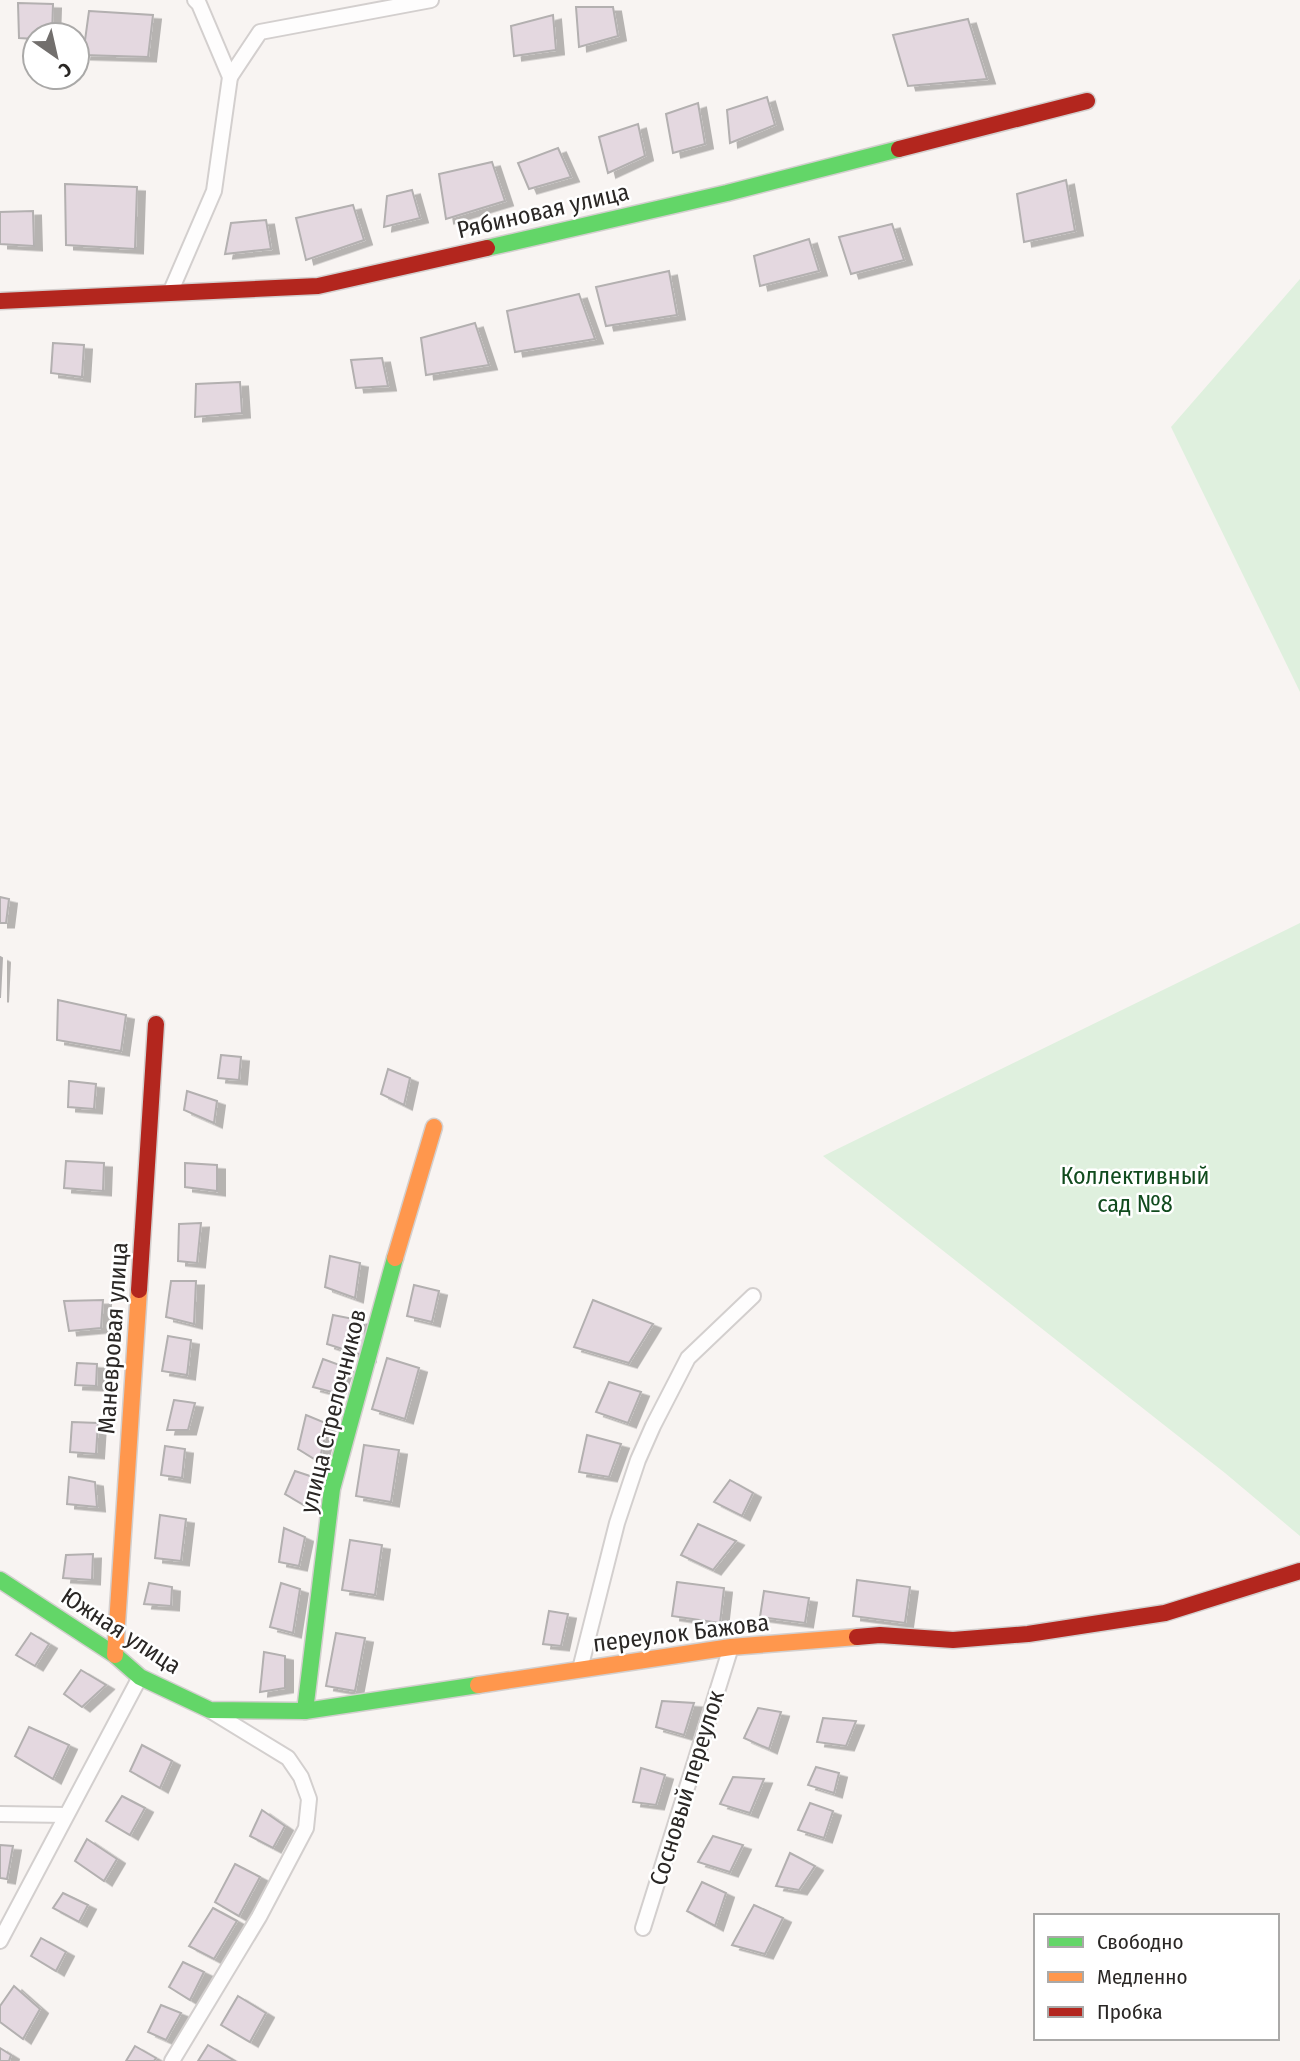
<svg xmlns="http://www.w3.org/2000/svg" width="1300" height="2061" viewBox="0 0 1300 2061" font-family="'Fira Sans Condensed',sans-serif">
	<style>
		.green { fill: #dff0de }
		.building { fill: #e4d8e0; stroke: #b3b0b0; stroke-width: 2; filter: url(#shadow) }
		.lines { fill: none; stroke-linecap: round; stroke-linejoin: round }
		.street-casing { stroke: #d3cfce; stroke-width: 18 }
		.fast-casing { stroke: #d3cfce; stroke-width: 19 }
		.slow-casing { stroke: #d3cfce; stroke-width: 19 }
		.jam-casing { stroke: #d3cfce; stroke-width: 19 }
		.street { stroke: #fefdfd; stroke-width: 14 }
		.fast { stroke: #63d668; stroke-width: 16 }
		.slow { stroke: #ff974d; stroke-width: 16 }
		.jam { stroke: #b3261e; stroke-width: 16 }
		.labels { text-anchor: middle; stroke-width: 5; stroke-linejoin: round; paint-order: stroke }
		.street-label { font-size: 24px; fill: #2a2725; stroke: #fff }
		.park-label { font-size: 24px; fill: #114b1e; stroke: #fff }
	</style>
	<defs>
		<filter id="shadow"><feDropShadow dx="8" dy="4.5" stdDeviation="0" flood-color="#0004"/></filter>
	</defs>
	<rect width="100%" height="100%" fill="#f8f4f2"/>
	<g class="green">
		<path d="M1300 279V692L1171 427Z"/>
		<path d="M1300 923V1536L1225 1473 823 1156Z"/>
	</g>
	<g class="building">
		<path d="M18 3 53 4 52 35H35V39L19 38Z"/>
		<path d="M576 7H613L618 36 579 47Z"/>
		<path d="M89 11 153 15 148 57 83 55Z"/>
		<path d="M553 15 556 50 514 56 511 26Z"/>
		<path d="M968 19 987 79 908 86 893 35Z"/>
		<path d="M767 97 775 125 730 143 727 110Z"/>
		<path d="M698 103 705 144 673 153 666 114Z"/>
		<path d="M638 124 645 156 608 173 599 137Z"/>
		<path d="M558 148 571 177 529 189 518 163Z"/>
		<path d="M492 162 505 201 446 219 439 174Z"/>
		<path d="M1066 180 1075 231 1024 242 1017 194Z"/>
		<path d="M65 184 137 187 135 249 66 245Z"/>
		<path d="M412 190 420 218 384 227 387 196Z"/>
		<path d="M353 205 364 240 306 260 296 218Z"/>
		<path d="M33 211 34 246 0 244V212Z"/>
		<path d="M266 220 271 249 225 254 231 223Z"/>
		<path d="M892 224 904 260 851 274 839 237Z"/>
		<path d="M809 239 819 271 760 286 754 256Z"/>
		<path d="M669 271 677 315 606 326 596 287Z"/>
		<path d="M579 294 595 339 515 352 507 311Z"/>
		<path d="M475 323 489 365 426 375 421 338Z"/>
		<path d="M53 343 84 345 82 377 51 373Z"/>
		<path d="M382 358 388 386 356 388 351 360Z"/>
		<path d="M240 382 242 413 195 417 196 384Z"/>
		<path d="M0 897 9 899 6 923H0Z"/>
		<path d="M0 957 2 958 0 998Z"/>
		<path d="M58 1000 126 1015 121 1051 57 1040Z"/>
		<path d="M221 1055 241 1057 239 1080 218 1078Z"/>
		<path d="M388 1069 410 1078 404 1105 381 1094Z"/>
		<path d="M69 1081 96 1084 94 1109 68 1107Z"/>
		<path d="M187 1091 217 1101 214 1123 184 1110Z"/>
		<path d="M66 1161 104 1163 103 1191 64 1188Z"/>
		<path d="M185 1163 217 1165V1191L185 1187Z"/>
		<path d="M201 1223 197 1263 178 1261 179 1224Z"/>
		<path d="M330 1256 360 1263 355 1298 325 1287Z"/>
		<path d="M171 1281H196L194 1324 166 1317Z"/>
		<path d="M414 1285 439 1291 432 1322 407 1316Z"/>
		<path d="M103 1300 101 1328 69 1331 64 1301Z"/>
		<path d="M593 1300 653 1324 629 1363 574 1347Z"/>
		<path d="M333 1315 364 1321 368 1357 327 1344Z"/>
		<path d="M168 1336 191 1340 187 1375 162 1371Z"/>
		<path d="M387 1358 419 1368 405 1419 372 1409Z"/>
		<path d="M323 1359 345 1367 336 1393 313 1387Z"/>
		<path d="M77 1363 97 1364 96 1386 75 1385Z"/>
		<path d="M609 1382 641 1392 628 1423 596 1412Z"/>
		<path d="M174 1400 195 1403 188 1430H167Z"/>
		<path d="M306 1415 328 1424 319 1462 298 1449Z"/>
		<path d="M72 1422 98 1423 96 1454 70 1452Z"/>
		<path d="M587 1435 621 1444 609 1477 579 1472Z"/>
		<path d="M364 1445 399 1450 391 1502 356 1496Z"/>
		<path d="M165 1446 185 1449 182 1478 161 1475Z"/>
		<path d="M295 1471 313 1477 307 1507 285 1494Z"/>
		<path d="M69 1477 95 1482 97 1507 67 1504Z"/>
		<path d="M730 1480 753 1493 742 1516 714 1502Z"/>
		<path d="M160 1515 186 1519 181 1561 155 1558Z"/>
		<path d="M698 1524 736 1541 713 1570 681 1555Z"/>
		<path d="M284 1528 305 1537 299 1566 279 1562Z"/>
		<path d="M350 1540 382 1545 375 1595 342 1590Z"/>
		<path d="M93 1554 92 1580 63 1578 66 1555Z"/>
		<path d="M857 1580 910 1587 905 1623 853 1616Z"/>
		<path d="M677 1582 724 1588 720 1623 672 1616Z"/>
		<path d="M149 1583 172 1587 171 1606 144 1604Z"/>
		<path d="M281 1583 300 1589 293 1633 270 1627Z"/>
		<path d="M764 1591 809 1598 805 1623 760 1617Z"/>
		<path d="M549 1611 568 1614 561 1646 543 1644Z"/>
		<path d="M31 1633 49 1644 35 1666 16 1655Z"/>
		<path d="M336 1633 365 1638 355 1691 326 1686Z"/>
		<path d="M264 1652 285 1656V1688L260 1692Z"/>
		<path d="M81 1670 106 1685 82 1707 64 1694Z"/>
		<path d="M662 1701 694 1703 684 1735 656 1727Z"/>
		<path d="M758 1708 781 1712 769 1749 744 1738Z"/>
		<path d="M823 1718 856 1721 846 1746 817 1742Z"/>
		<path d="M29 1727 69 1745 53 1779 15 1756Z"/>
		<path d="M142 1745 172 1761 160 1788 130 1771Z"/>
		<path d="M816 1767 839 1773 834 1793 808 1785Z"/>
		<path d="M641 1768 665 1775 656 1805 633 1802Z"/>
		<path d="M733 1777 764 1779 750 1813 720 1804Z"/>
		<path d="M122 1796 145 1808 130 1835 106 1821Z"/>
		<path d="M810 1803 833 1811 824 1838 798 1830Z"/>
		<path d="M262 1810 285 1826 273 1848 250 1836Z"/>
		<path d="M713 1836 743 1845 730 1872 698 1862Z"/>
		<path d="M87 1839 117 1859 104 1881 75 1861Z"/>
		<path d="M0 1845 13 1846 7 1879 0 1878Z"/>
		<path d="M790 1853 815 1866 799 1890 776 1886Z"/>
		<path d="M235 1864 260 1877 239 1916 215 1902Z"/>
		<path d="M702 1882 726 1893 715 1926 687 1911Z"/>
		<path d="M63 1893 88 1905 79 1922 53 1908Z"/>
		<path d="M754 1905 783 1918 765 1954 732 1945Z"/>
		<path d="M213 1908 237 1921 214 1959 189 1946Z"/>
		<path d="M41 1938 66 1952 56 1971 31 1956Z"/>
		<path d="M183 1962 204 1972 190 2000 169 1987Z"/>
		<path d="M14 1986 40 2009 23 2039 0 2022V2006Z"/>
		<path d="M238 1996 266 2013 250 2042 221 2025Z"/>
		<path d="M161 2005 181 2013 166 2040 148 2032Z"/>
		<path d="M208 2045 235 2061H198Z"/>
		<path d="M135 2046 156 2058 154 2061H126Z"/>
		<path d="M0 2048 11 2055 9 2061H0Z"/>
	</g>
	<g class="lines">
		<g class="street-casing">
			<g id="street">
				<path d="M230 77 260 32 431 0"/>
				<path d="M170 293 214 191 230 77 199 4 195 0"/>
				<path d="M580 1669 617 1523 638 1460 653 1426 688 1358 753 1296"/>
				<path d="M0 1814 66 1815"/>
				<path d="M643 1928 731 1647"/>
				<path d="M0 1941 140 1677"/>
				<path d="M172 2061 259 1917 306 1828 309 1799 301 1777 288 1758 211 1711"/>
			</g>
		</g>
		<g class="fast-casing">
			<g id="fast">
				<path d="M487 248 727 193 899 149"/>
				<path d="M0 1580 115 1655 140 1677 210 1710 305 1711 478 1685"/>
				<path d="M305 1711 332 1489 395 1258"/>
			</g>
		</g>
		<g class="slow-casing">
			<g id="slow">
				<path d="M395 1258 434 1127"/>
				<path d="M115 1655 139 1290"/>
				<path d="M478 1685 731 1647 857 1637"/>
			</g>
		</g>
		<g class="jam-casing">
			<g id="jam">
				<path d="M899 149 1087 101"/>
				<path d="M0 301 318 286 487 248"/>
				<path d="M139 1290 156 1024"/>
				<path d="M857 1637 880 1635 953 1640 1028 1634 1165 1613 1300 1571"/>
			</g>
		</g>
		<use href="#street" class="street"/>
		<use href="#fast" class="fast"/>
		<use href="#slow" class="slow"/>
		<use href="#jam" class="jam"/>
	</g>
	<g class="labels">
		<g class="street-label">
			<text transform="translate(543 211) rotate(-13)" y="8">Рябиновая улица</text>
			<text transform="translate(113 1338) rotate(-86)" y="8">Маневровая улица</text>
			<text transform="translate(333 1411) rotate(-76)" y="8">улица Стрелочников</text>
			<text transform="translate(121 1631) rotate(33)" y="8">Южная улица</text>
			<text transform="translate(681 1633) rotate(-7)" y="8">переулок Бажова</text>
			<text transform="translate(687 1788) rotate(-73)" y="8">Сосновый переулок</text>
		</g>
		<g class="park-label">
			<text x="1135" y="1184">Коллективный<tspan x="1135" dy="28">сад №8</tspan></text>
		</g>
	</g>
	<rect x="1034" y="1914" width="245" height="126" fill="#ffffff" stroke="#aaa9a8" stroke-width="2"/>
	<rect x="1048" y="1937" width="35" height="10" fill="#63d668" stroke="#aaa9a8" stroke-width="2"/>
	<text x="1097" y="1949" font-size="21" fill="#2a2725">Свободно</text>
	<rect x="1048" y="1972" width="35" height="10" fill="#ff974d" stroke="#aaa9a8" stroke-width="2"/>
	<text x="1097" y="1984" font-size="21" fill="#2a2725">Медленно</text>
	<rect x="1048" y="2007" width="35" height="10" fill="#b3261e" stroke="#aaa9a8" stroke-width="2"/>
	<text x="1097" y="2019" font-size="21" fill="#2a2725">Пробка</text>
	<g transform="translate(56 56) rotate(146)"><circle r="33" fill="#ffffff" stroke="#aaa9a8" stroke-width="2"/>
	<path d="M0-5L12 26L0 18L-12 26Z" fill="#726f6d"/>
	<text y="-10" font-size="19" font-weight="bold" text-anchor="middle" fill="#2a2725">С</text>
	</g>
</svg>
